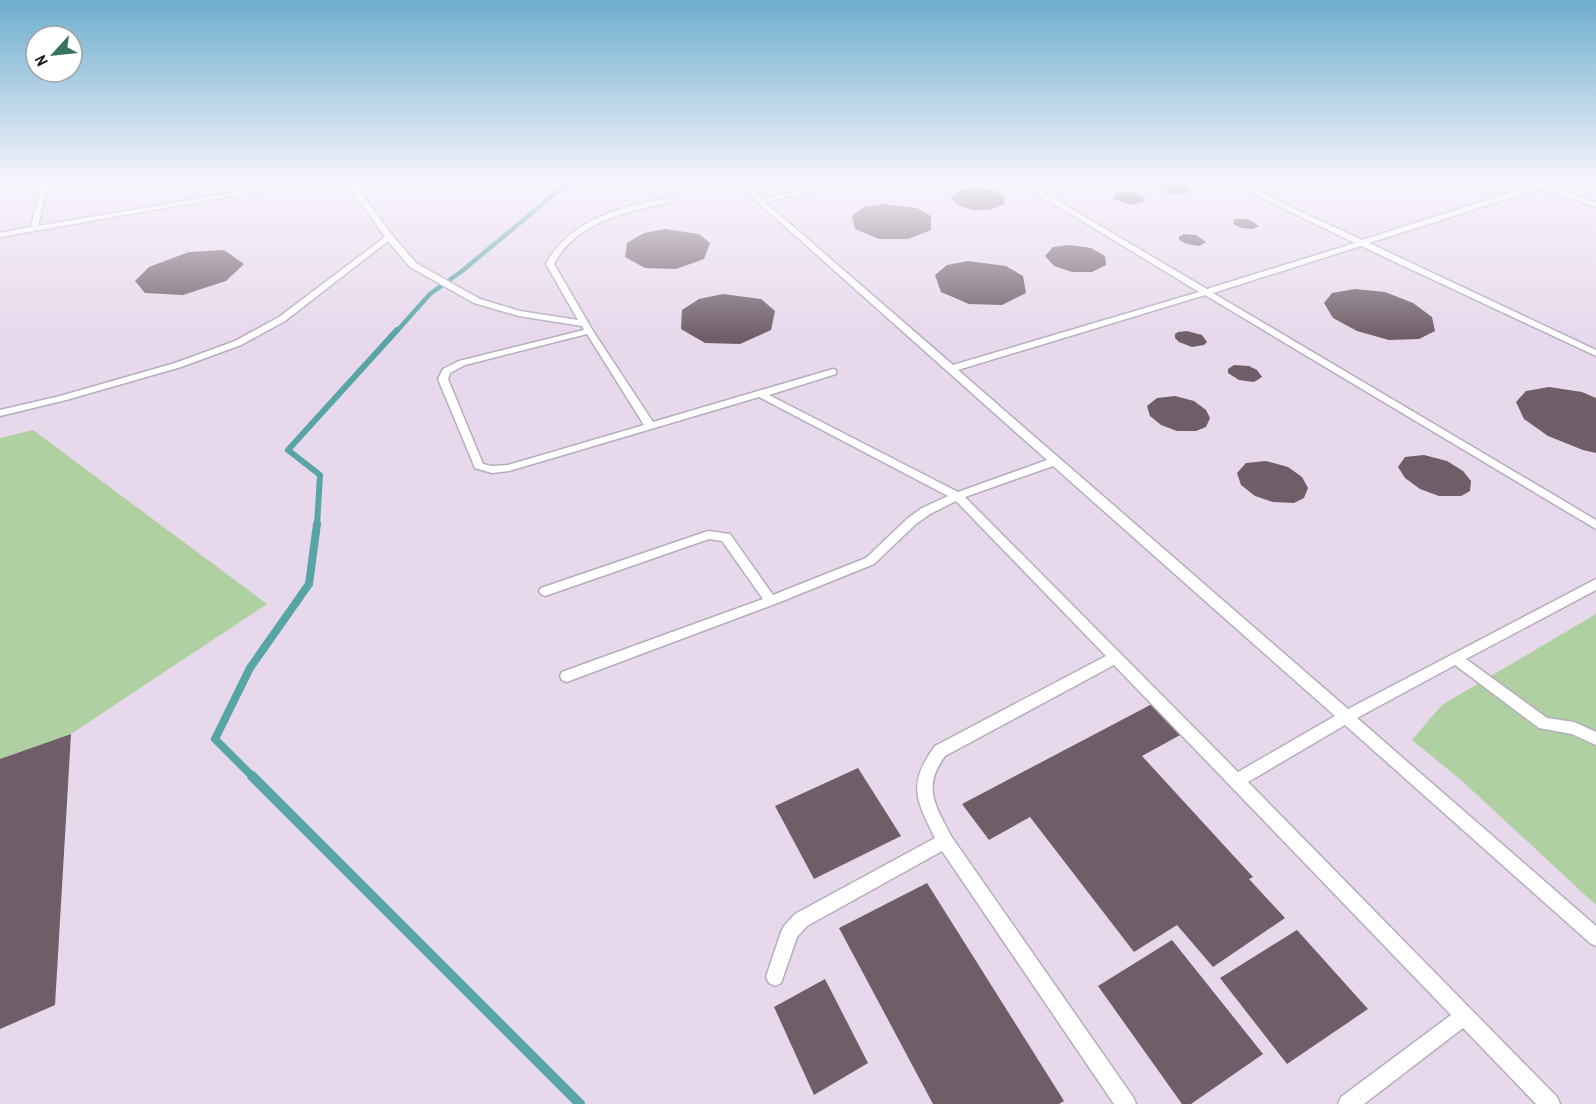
<svg xmlns="http://www.w3.org/2000/svg" width="1596" height="1104" viewBox="0 0 1596 1104" font-family="'Archivo Narrow',sans-serif">
	<style>
		.industrial { fill: #e7d8eb }
		.green { fill: #afd0a0 }
		.lines { fill: none; stroke-linecap: round; stroke-linejoin: round }
		.stream-far3 { stroke: #58a5a6; stroke-width: 4.5 }
		.stream-far2 { stroke: #58a5a6; stroke-width: 6 }
		.stream-far1 { stroke: #58a5a6; stroke-width: 8 }
		.stream { stroke: #58a5a6; stroke-width: 10 }
		.building { fill: #6f5e67 }
		.service-casing { stroke: #b5adbe; stroke-width: 3 }
		.service { fill: #fff; fill-rule: evenodd }
	</style>
	<rect width="100%" height="100%" fill="#f0e8fa"/>
	<rect class="industrial" x="0" y="182" width="1596" height="922"/>
	<g class="green">
		<path d="M33 430 267 604 71 734 0 759V438Z"/>
		<path d="M1596 614V905L1461 780 1412 740 1442 705Z"/>
	</g>
	<g class="lines">
		<path class="stream-far3" d="M396 332 430 294 462 271 569 182"/>
		<path class="stream-far2" d="M317 525 320 475 288 450 397 330"/>
		<path class="stream-far1" d="M253 777 215 739 250 668 309 584 317 524"/>
		<path class="stream" d="M252 776 580 1104"/>
	</g>
	<g class="building">
		<path d="M1162 182 1183 183 1190 187 1192 191 1185 194H1170L1159 188 1158 184Z"/>
		<path d="M974 188 993 190 1004 197V204L990 210H972L957 205 951 197 959 190Z"/>
		<path d="M1130 192 1142 195 1146 201 1131 205 1113 199 1115 193Z"/>
		<path d="M883 204 917 208 931 216V230L908 239H879L855 229 852 216 864 207Z"/>
		<path d="M1235 219H1248L1259 226 1253 229 1241 228 1233 224Z"/>
		<path d="M665 229 699 234 710 243 704 259 676 269 645 268 625 257 627 243 644 233Z"/>
		<path d="M1184 234 1196 235 1206 242 1199 246 1187 244 1179 240V237Z"/>
		<path d="M1069 245 1091 248 1105 256 1106 265 1092 272H1072L1054 266 1045 256 1053 247Z"/>
		<path d="M224 250 244 264 226 281 183 295 145 293 135 281 149 267 189 252Z"/>
		<path d="M968 261 1006 266 1023 276 1026 293 1002 305 969 304 941 292 935 275 947 265Z"/>
		<path d="M1355 289 1385 292 1413 303 1432 317 1435 331 1419 339 1389 340 1357 331 1333 318 1324 303 1332 293Z"/>
		<path d="M723 294 761 299 775 311 771 330 740 344 705 343 681 329 682 310 699 299Z"/>
		<path d="M1187 331 1202 335 1207 342 1204 345 1192 347 1179 342 1175 338V334L1178 332Z"/>
		<path d="M1234 365 1249 366 1257 370 1262 377 1254 382 1239 380 1228 373V369Z"/>
		<path d="M1549 387 1582 392 1596 398V453L1583 450 1548 436 1524 419 1516 402 1526 391Z"/>
		<path d="M1175 396 1194 401 1206 410 1210 418 1206 427 1196 431H1177L1161 425 1150 416 1147 406 1157 398Z"/>
		<path d="M1424 455 1447 461 1463 471 1471 481 1470 491 1461 496H1439L1420 489 1405 478 1398 467 1405 457Z"/>
		<path d="M1266 461 1288 467 1302 477 1308 488 1304 498 1294 503 1273 502 1255 496 1241 485 1237 473 1246 463Z"/>
		<path d="M1152 704 1182 734 1142 756 1253 877 1249 879 1285 918 1213 967 1177 925 1134 952 1030 817 989 840 962 804Z"/>
		<path d="M71 734 55 1005 0 1029V759Z"/>
		<path d="M858 768 901 836 814 879 775 806Z"/>
		<path d="M927 883 1064 1101 1059 1104H933L839 928Z"/>
		<path d="M1297 930 1368 1009 1287 1064 1220 978Z"/>
		<path d="M1172 940 1263 1054 1191 1104H1182L1098 986Z"/>
		<path d="M825 979 868 1063 814 1095 774 1007Z"/>
	</g>
	<g class="lines">
		<g class="service-casing">
			<g id="service">
				<path d="M42 182H48L38 226 295 182H311L0 237V233L31 227Z"/>
				<path d="M346 182H353L392 235 416 263 480 299 520 311 578 320 546 264C565 227 609 210 647 202 655 201 663 198 671 198V202C629 211 575 222 554 264L593 331 653 422 833 369 836 370V374L769 395 958 492 1047 460 735 182H742L762 199 839 182H852L765 202 953 365 1199 292 1018 182H1026L1207 289 1355 243 1229 182H1238L1362 240 1541 183 1557 182 1549 186 1596 203V207L1542 188 1369 243 1596 350V356L1361 246 1213 293 1596 520V529L1205 295 958 370 1348 709 1596 579V590L1466 659 1547 718 1574 722 1596 732V745L1572 734 1539 728 1455 665 1357 718 1596 926V946L1590 943 1345 725 1248 782 1557 1097 1560 1104H1536L1463 1028 1364 1104H1338L1341 1097 1451 1015 1114 665 945 756C922 787 935 805 951 836L1133 1097 1136 1104H1114L942 851 807 926 797 937 781 983 775 986 769 983 766 977 781 932 784 926 795 914 935 838C916 800 907 784 935 746L1106 656 956 501 930 514 916 524 874 564 775 604 572 680 567 682 562 680 560 676 562 672 763 599 722 541 709 539 545 596 541 594 539 591 541 588 708 531 730 534 773 595 866 558 908 518 922 508 948 496 759 397 509 471 492 473 475 468 438 379 443 369 459 361 584 330 582 326 519 316 474 303 410 267 388 241 285 321 241 345 181 367 66 400 0 416V410L60 396 175 363 235 341 279 317 385 237ZM587 334 644 425 508 465 492 466 483 464 448 379 450 373 465 365ZM1053 466 1335 716 1238 772 965 497Z"/>
			</g>
		</g>
		<use href="#service" class="service"/>
	</g>
	<linearGradient id="sky" x2="0" y2="1"><stop stop-color="#6eaece"/><stop offset="0.54" stop-color="#f8f5fd"/><stop offset="1" stop-color="#f8f5fd" stop-opacity="0"/></linearGradient>
	<rect width="1596" height="337" fill="url(#sky)"/>
	<g transform="translate(54 54) rotate(243)"><circle r="28" fill="#ffffff" stroke="#a3a2a4" stroke-width="1.5"/>
	<path d="M0-4.5L10 22L0 15L-10 22Z" fill="#38735c"/>
	<text y="-9" font-size="16" font-weight="bold" text-anchor="middle" fill="#19161c">N</text>
	</g>
</svg>
